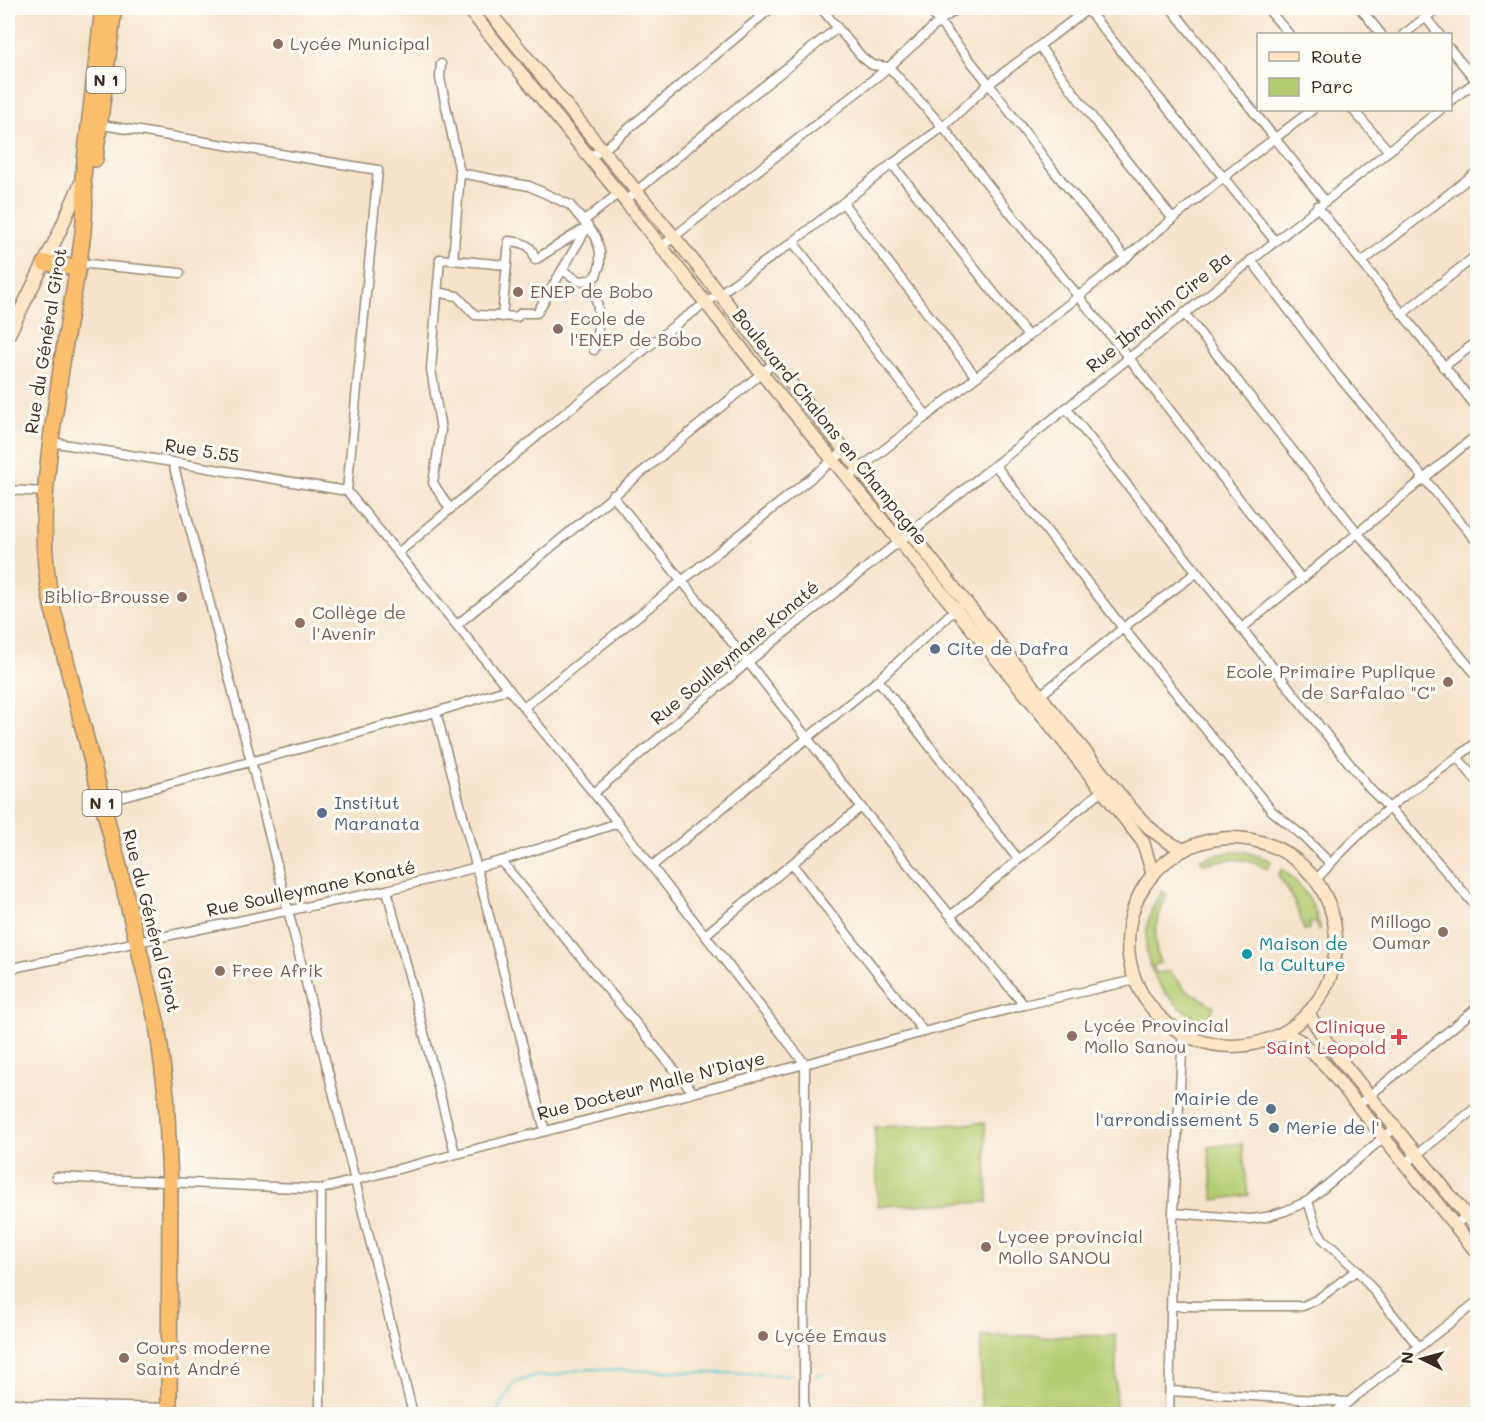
<svg xmlns="http://www.w3.org/2000/svg" width="1485" height="1422" viewBox="0 0 1485 1422" font-family="Mali,sans-serif">
	<style>
		.green { fill: #b5cc71; stroke: #787b48; stroke-width: 1.5 }
		.lines { fill: none; stroke-linecap: round; stroke-linejoin: round }
		.stream { stroke: #5cc7d5; stroke-width: 2 }
		.street-casing { stroke: #988774; stroke-width: 11 }
		.secondary-casing { stroke: #988774; stroke-width: 15 }
		.highway-casing { stroke: #988774; stroke-width: 18 }
		.street { stroke: #fff; stroke-width: 8 }
		.secondary { stroke: #fde5c5; stroke-width: 12 }
		.highway { stroke: #fabe6d; stroke-width: 15 }
		.education-dot { fill: #8d6e63; stroke: #fdfcf7; stroke-width: 2 }
		.service-dot { fill: #5c6f8a; stroke: #fdfcf7; stroke-width: 2 }
		.culture-dot { fill: #0f9aa8; stroke: #fdfcf7; stroke-width: 2 }
		.health-dot { fill: #e0444e; stroke: #fdfcf7; stroke-width: 2 }
		.labels { text-anchor: middle; stroke-width: 6; stroke-linejoin: round; paint-order: stroke }
		.shield { fill: #fdfcf7; stroke: #75695f; stroke-width: 1.5 }
		.shield-label { font-size: 16px; font-weight: bold; fill: #3b2a1e }
		.education-label { font-size: 18px; fill: #785e54; stroke: #fdfcf7; text-anchor: start }
		.street-label { font-size: 18px; fill: #3b2a1e; stroke: #fdfcf7 }
		.service-label { font-size: 18px; fill: #4e5e75; stroke: #fdfcf7; text-anchor: start }
		.culture-label { font-size: 18px; fill: #0d838f; stroke: #fdfcf7; text-anchor: start }
		.health-label { font-size: 18px; fill: #be3a42; stroke: #fdfcf7; text-anchor: end }
	</style>
	<rect width="100%" height="100%" fill="#fdfcf7"/>
	<filter id="ink" filterUnits="userSpaceOnUse"><feTurbulence type="fractalNoise" baseFrequency=".0167" numOctaves="2"/><feDisplacementMap in="SourceGraphic" scale="12" xChannelSelector="R" yChannelSelector="G"/><feConvolveMatrix kernelMatrix="1 2 1 2 8 2 1 2 1" color-interpolation-filters="sRGB"/></filter>
	<filter id="wash" filterUnits="userSpaceOnUse"><feTurbulence type="fractalNoise" baseFrequency=".008" numOctaves="4" result="noise"/><feDisplacementMap in="SourceGraphic" scale="24" xChannelSelector="R" yChannelSelector="G"/><feGaussianBlur stdDeviation="1.35" result="paint"/><feColorMatrix in="noise" values="0 0 0 0 0 0 0 0 0 0 0 0 0 0 0 0 0 1.4 0 .05"/><feComposite in="paint" operator="in"/></filter>
	<g filter="url(#wash)">
		<rect width="100%" height="100%" fill="#f5e4cb"/>
		<g class="green">
			<path d="M1231 852H1246L1271 861 1267 869C1248 856 1225 858 1204 864L1200 859Z"/>
			<path d="M1282 869C1302 885 1315 903 1320 929L1318 930 1315 922 1309 923V929L1304 930C1299 909 1292 893 1278 875Z"/>
			<path d="M1162 891 1167 894C1155 917 1151 939 1160 963L1153 966 1156 973 1169 971 1186 990 1214 1006 1207 1023C1153 1001 1127 942 1162 891Z"/>
			<path d="M985 1123 988 1202 878 1206 875 1127Z"/>
			<path d="M1242 1143 1248 1195 1214 1200 1208 1147Z"/>
			<rect x="981" y="1336" width="135" height="78"/>
		</g>
		<g class="lines">
			<g class="stream">
				<path d="M817 1375 824 1374"/>
				<path d="M496 1414 514 1383 534 1376H552L582 1369 788 1375"/>
			</g>
		</g>
	</g>
	<g filter="url(#ink)">
		<g class="lines">
			<g class="street-casing">
				<g id="street">
					<path d="M821 8 862 57 872 65 889 67 943 127 1015 219 1129 358 1301 578"/>
					<path d="M928 8 989 84 1053 170 1126 258"/>
					<path d="M1171 8 1325 201"/>
					<path d="M1267 8 1289 34"/>
					<path d="M1360 8 1381 34"/>
					<path d="M1087 9 1275 241"/>
					<path d="M1426 18 1439 34"/>
					<path d="M1404 34 1438 8"/>
					<path d="M1040 47 1098 125 1173 219"/>
					<path d="M1450 49 1478 83"/>
					<path d="M441 64 440 78 460 173 453 260"/>
					<path d="M1450 101 1478 80"/>
					<path d="M1353 110 1388 150"/>
					<path d="M96 124 378 170 347 491 618 823 805 1064 804 1414"/>
					<path d="M589 156 602 151 771 8"/>
					<path d="M892 164 1028 336"/>
					<path d="M460 173 529 186 570 205 596 237 600 252V265L596 276 590 280 579 281 562 270"/>
					<path d="M625 201 721 120 837 28"/>
					<path d="M843 203 976 377"/>
					<path d="M1317 206 1478 409"/>
					<path d="M584 221 619 193"/>
					<path d="M793 242 927 416"/>
					<path d="M661 247 889 67 940 21 958 8"/>
					<path d="M1251 260 1336 373 1478 543"/>
					<path d="M1362 262 1478 171"/>
					<path d="M78 263 180 273"/>
					<path d="M590 280C601 305 600 324 594 350"/>
					<path d="M437 292 457 296 475 315 517 317 521 313H537L588 226"/>
					<path d="M1184 313 1357 532 1478 677"/>
					<path d="M1402 314 1478 254"/>
					<path d="M502 317 509 241C523 242 533 245 535 260L585 228"/>
					<path d="M1443 367 1478 341"/>
					<path d="M1066 408 1369 788 1406 825 1478 909"/>
					<path d="M51 442 347 491"/>
					<path d="M173 463 251 761 413 1414"/>
					<path d="M995 465 1123 628 1272 811 1304 837 1330 863"/>
					<path d="M848 478 1079 296 1224 177 1312 110"/>
					<path d="M8 490 45 492"/>
					<path d="M612 495 748 662 861 807 1024 1005"/>
					<path d="M450 509 433 483 441 430 431 369 440 259 507 265"/>
					<path d="M398 553 555 421 679 322 793 242 892 164 943 127 989 84 1089 8"/>
					<path d="M457 625 774 363"/>
					<path d="M1241 629 1478 434"/>
					<path d="M878 680 1018 859"/>
					<path d="M1037 698 1133 620 1196 573"/>
					<path d="M524 707 846 450"/>
					<path d="M436 712 545 1131"/>
					<path d="M1458 758 1478 783"/>
					<path d="M594 793 748 662 1440 110"/>
					<path d="M101 802 436 712 509 689"/>
					<path d="M501 861 693 1092"/>
					<path d="M792 864 924 1032"/>
					<path d="M652 866 878 680 958 607"/>
					<path d="M1316 880C1338 854 1363 830 1389 808 1417 784 1450 765 1478 741"/>
					<path d="M387 890 455 1153"/>
					<path d="M952 915 1106 787"/>
					<path d="M705 935 861 807"/>
					<path d="M8 969 387 890 501 861 618 823"/>
					<path d="M1358 1105 1478 1007"/>
					<path d="M1406 1163 1478 1106"/>
					<path d="M56 1177 321 1189 805 1064 1024 1005 1135 980"/>
					<path d="M1308 1201 1316 1227 1323 1239 1357 1270 1419 1347"/>
					<path d="M1173 1213 1250 1219 1266 1217 1285 1211 1308 1201 1396 1127"/>
					<path d="M1455 1225 1478 1207"/>
					<path d="M1172 1306H1303L1318 1299 1357 1270"/>
					<path d="M1170 1391 1348 1402"/>
					<path d="M8 1402 30 1405 169 1408"/>
					<path d="M320 1414 321 1189"/>
					<path d="M1169 1414 1173 1213 1183 1034"/>
					<path d="M1333 1414 1478 1301"/>
				</g>
			</g>
			<g class="secondary-casing">
				<g id="secondary">
					<path d="M468 8 625 201 762 374 1032 702 1102 790 1143 842 1153 875"/>
					<path d="M486 8 675 238 1110 783C1134 811 1149 835 1184 850"/>
					<path d="M8 336 58 235 82 180"/>
					<circle cx="1232" cy="942" r="104"/>
					<path d="M1308 1013 1330 1047 1478 1230"/>
					<path d="M1283 1033 1299 1040 1326 1066 1478 1254"/>
				</g>
			</g>
			<g class="highway-casing">
				<g id="highway">
					<path d="M103 8 83 177C89 221 77 269 70 313 64 345 60 378 55 412 45 478 38 539 52 606L119 867 157 1024 161 1055 166 1094 170 1183 169 1414"/>
					<path d="M95 159 114 8"/>
					<path d="M45 263 78 268"/>
				</g>
			</g>
			<use href="#street" class="street"/>
			<use href="#secondary" class="secondary"/>
			<use href="#highway" class="highway"/>
		</g>
	</g>
	<g class="education-dot">
		<circle cx="278" cy="44" r="6"/>
		<circle cx="518" cy="292" r="6"/>
		<circle cx="558" cy="329" r="6"/>
		<circle cx="182" cy="597" r="6"/>
		<circle cx="300" cy="623" r="6"/>
		<circle cx="1448" cy="682" r="6"/>
		<circle cx="1443" cy="932" r="6"/>
		<circle cx="220" cy="971" r="6"/>
		<circle cx="1072" cy="1036" r="6"/>
		<circle cx="986" cy="1247" r="6"/>
		<circle cx="763" cy="1336" r="6"/>
		<circle cx="124" cy="1358" r="6"/>
	</g>
	<g class="service-dot">
		<circle cx="935" cy="649" r="6"/>
		<circle cx="322" cy="813" r="6"/>
		<circle cx="1271" cy="1109" r="6"/>
		<circle cx="1274" cy="1128" r="6"/>
	</g>
	<circle class="culture-dot" cx="1247" cy="954" r="6"/>
	<path class="health-dot" d="M1396 1028h6v6h6v6h-6v6h-6v-6h-6v-6h6z"/>
	<g class="labels">
		<g class="shield">
			<rect x="86.5" y="67" width="39" height="26" rx="4.5"/>
			<rect x="82.5" y="790" width="39" height="26" rx="4.5"/>
		</g>
		<g class="shield-label">
			<text x="106" y="86">N 1</text>
			<text x="102" y="809">N 1</text>
		</g>
		<g class="education-label">
			<text x="290" y="50">Lycée Municipal</text>
			<text x="530" y="298">ENEP de Bobo</text>
			<text x="570" y="325">Ecole de<tspan x="570" dy="21">l'ENEP de Bobo</tspan></text>
			<text x="170" y="603" text-anchor="end">Biblio-Brousse</text>
			<text x="312" y="619">Collège de<tspan x="312" dy="21">l'Avenir</tspan></text>
			<text x="1436" y="678" text-anchor="end">Ecole Primaire Puplique<tspan x="1436" dy="21">de Sarfalao "C"</tspan></text>
			<text x="1431" y="928" text-anchor="end">Millogo<tspan x="1431" dy="21">Oumar</tspan></text>
			<text x="232" y="977">Free Afrik</text>
			<text x="1084" y="1032">Lycée Provincial<tspan x="1084" dy="21">Mollo Sanou</tspan></text>
			<text x="998" y="1243">Lycee provincial<tspan x="998" dy="21">Mollo SANOU</tspan></text>
			<text x="775" y="1342">Lycée Emaus</text>
			<text x="136" y="1354">Cours moderne<tspan x="136" dy="21">Saint André</tspan></text>
		</g>
		<g class="street-label">
			<text transform="translate(1159 312) rotate(-39)" y="6">Rue Ibrahim Cire Ba</text>
			<text transform="translate(46 341) rotate(-81)" y="6">Rue du Général Girot</text>
			<text transform="translate(830 427) rotate(51)" y="6">Boulevard Chalons en Champagne</text>
			<text transform="translate(202 451) rotate(9)" y="6">Rue 5.55</text>
			<text transform="translate(735 653) rotate(-40)" y="6">Rue Soulleymane Konaté</text>
			<text transform="translate(311 889) rotate(-12)" y="6">Rue Soulleymane Konaté</text>
			<text transform="translate(151 921) rotate(76)" y="6">Rue du Général Girot</text>
			<text transform="translate(651 1086) rotate(-14)" y="6">Rue Docteur Malle N'Diaye</text>
		</g>
		<g class="service-label">
			<text x="947" y="655">Cite de Dafra</text>
			<text x="334" y="809">Institut<tspan x="334" dy="21">Maranata</tspan></text>
			<text x="1259" y="1105" text-anchor="end">Mairie de<tspan x="1259" dy="21">l'arrondissement 5</tspan></text>
			<text x="1286" y="1134">Merie de l'</text>
		</g>
		<g class="culture-label">
			<text x="1259" y="950">Maison de<tspan x="1259" dy="21">la Culture</tspan></text>
		</g>
		<g class="health-label">
			<text x="1386" y="1033">Clinique<tspan x="1386" dy="21">Saint Leopold</tspan></text>
		</g>
	</g>
	<rect width="1485" height="1422" fill="none" stroke="#fdfcf7" stroke-width="30"/>
	<rect x="1257" y="33" width="195" height="78" fill="#fdfcf7" stroke="#afa8a0" stroke-width="1.5"/>
	<rect x="1269" y="52" width="30" height="9" fill="#fde5c5" stroke="#afa8a0" stroke-width="1.5"/>
	<text x="1311" y="63" font-size="18" fill="#3b2a1e">Route</text>
	<rect x="1269" y="78" width="30" height="18" fill="#b5cc71" stroke="#afa8a0" stroke-width="1.5"/>
	<text x="1311" y="93" font-size="18" fill="#3b2a1e">Parc</text>
	<g transform="translate(1422 1359) rotate(275)" stroke="#fdfcf7" stroke-width="4.5" paint-order="stroke">
	<path d="M0-4.5L10 22L0 15L-10 22Z" fill="#3b2a1e"/>
	<text y="-9" font-size="16" font-weight="bold" text-anchor="middle" fill="#3b2a1e">N</text>
	</g>
</svg>
